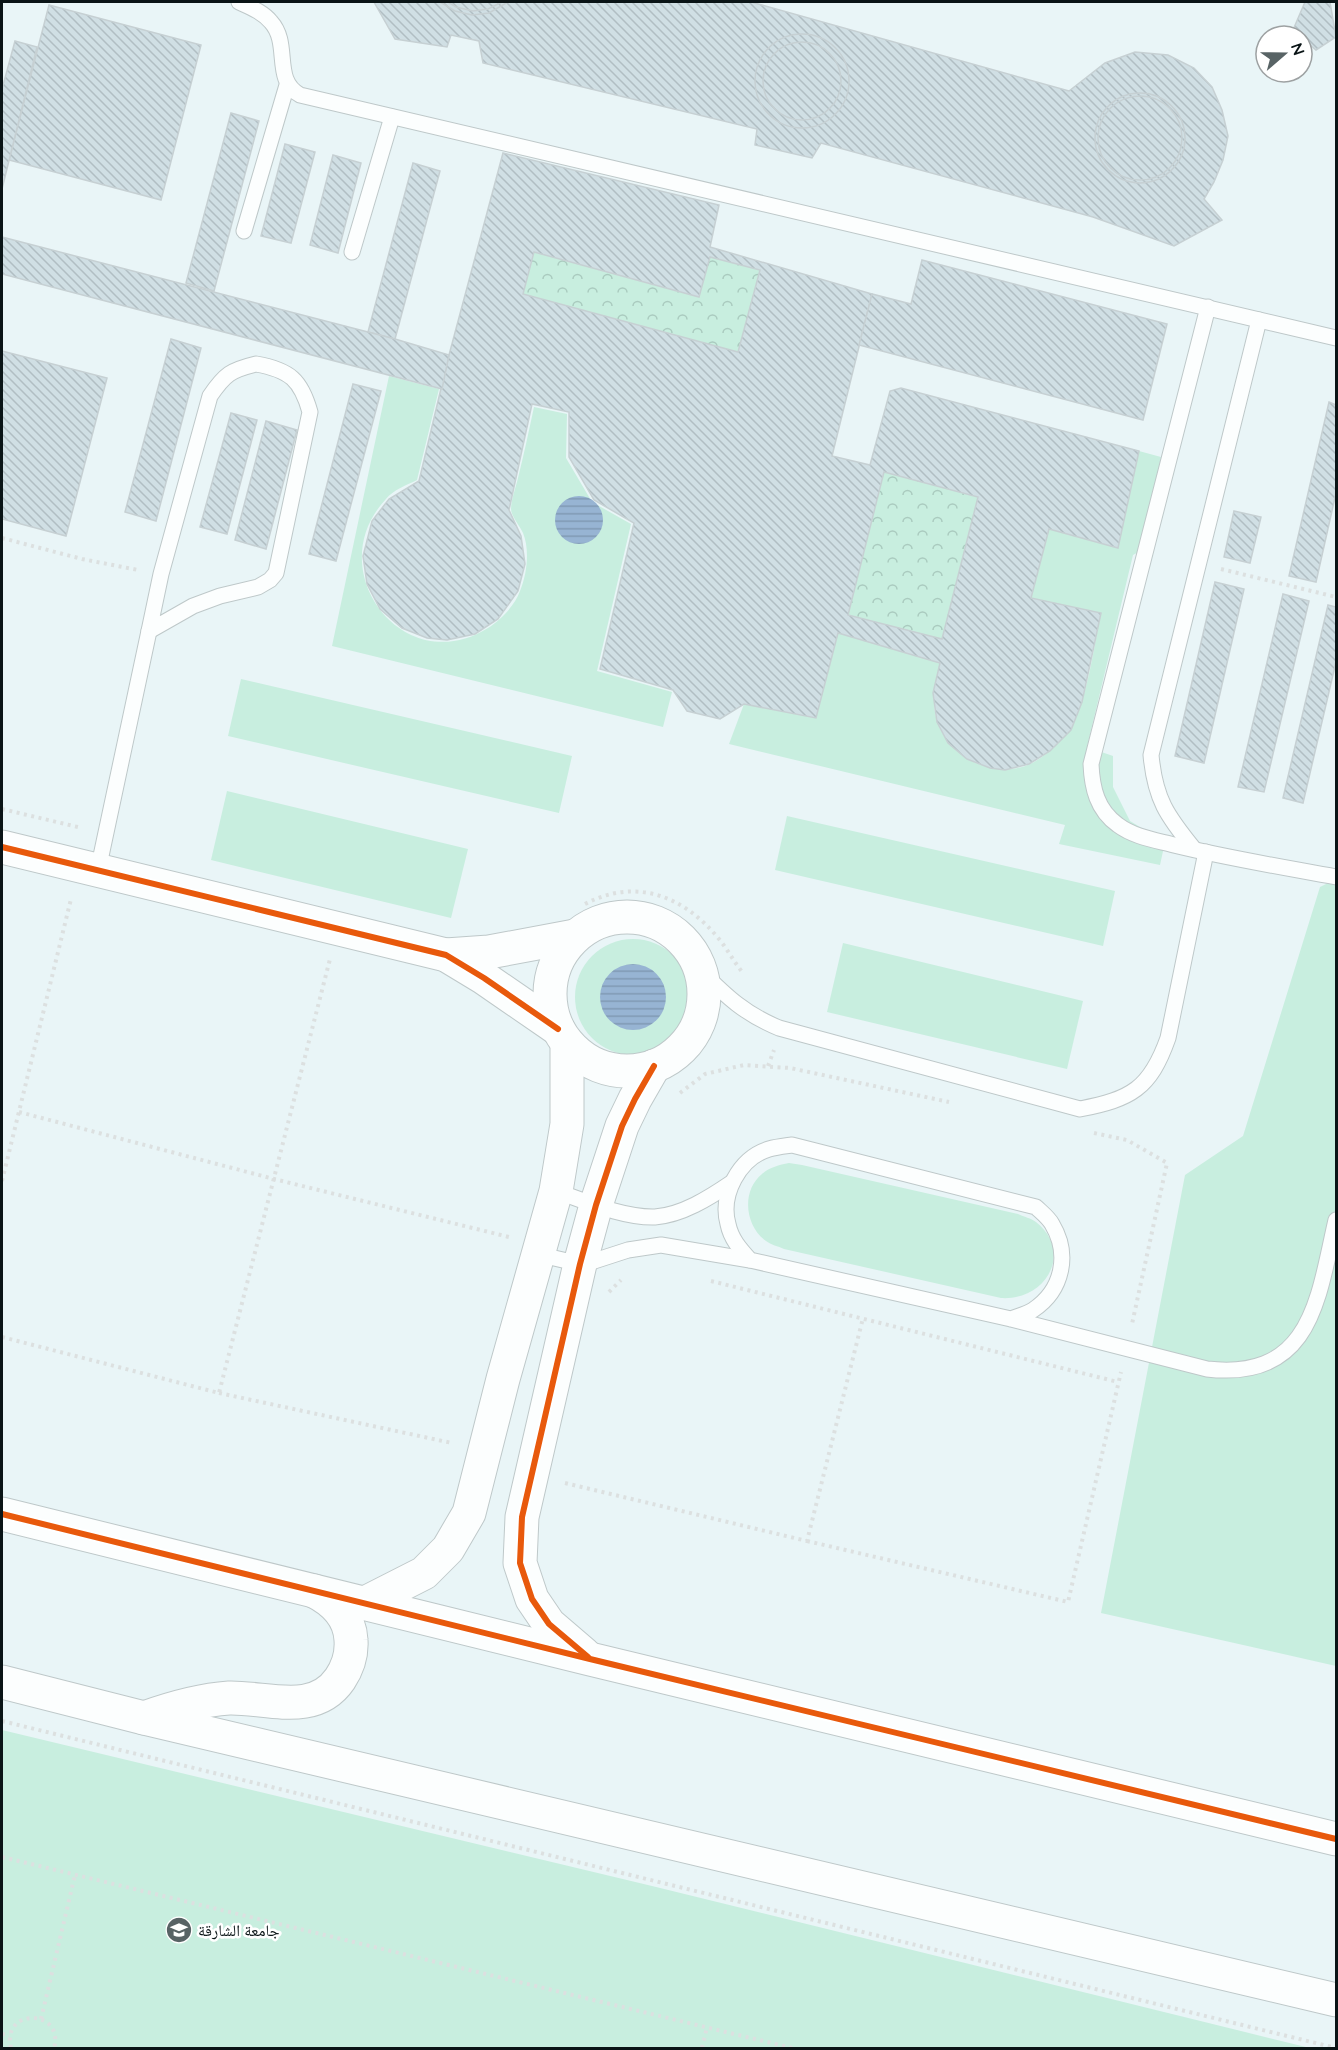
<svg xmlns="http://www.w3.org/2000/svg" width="1338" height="2050" viewBox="0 0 1338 2050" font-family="Quicksand,'Noto Naskh Arabic',sans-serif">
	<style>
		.green { fill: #c8eedf }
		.forest { fill: url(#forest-crowns) }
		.water { fill: url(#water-rules) }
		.building { fill: url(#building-back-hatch); stroke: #c6d0d3; stroke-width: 1.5; fill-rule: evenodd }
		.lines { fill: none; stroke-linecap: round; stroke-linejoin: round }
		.lane-casing { stroke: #bec8c9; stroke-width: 17 }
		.secondary-casing { stroke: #bec8c9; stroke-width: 35 }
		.path { stroke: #dce0e0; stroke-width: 4; stroke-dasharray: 3 4.5; stroke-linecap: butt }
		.lane { stroke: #fcfefe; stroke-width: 15 }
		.secondary { stroke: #fcfefe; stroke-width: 33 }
		.cycleway-casing { stroke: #fff; stroke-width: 10 }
		.cycleway { stroke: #e8590c; stroke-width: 6 }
		.labels { text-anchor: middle; stroke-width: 5; stroke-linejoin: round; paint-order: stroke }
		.poi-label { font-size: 16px; fill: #0a1416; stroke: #fff; text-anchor: start }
	</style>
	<defs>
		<pattern id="forest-crowns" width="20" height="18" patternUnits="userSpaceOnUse" patternTransform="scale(1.5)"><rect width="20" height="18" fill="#c8eedf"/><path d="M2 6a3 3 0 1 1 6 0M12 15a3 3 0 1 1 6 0" fill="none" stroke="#aacbbf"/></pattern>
		<pattern id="water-rules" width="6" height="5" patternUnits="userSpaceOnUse" patternTransform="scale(1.5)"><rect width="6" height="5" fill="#97b4d3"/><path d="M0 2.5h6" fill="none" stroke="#819ab4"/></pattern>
		<pattern id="building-back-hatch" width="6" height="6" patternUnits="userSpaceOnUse" patternTransform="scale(1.5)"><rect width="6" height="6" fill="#d0dfe4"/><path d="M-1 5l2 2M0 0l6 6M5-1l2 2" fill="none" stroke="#b1bec3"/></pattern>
	</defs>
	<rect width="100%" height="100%" fill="#e9f5f7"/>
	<g class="green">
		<path d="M389 376 439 389 417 480C407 485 393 490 386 499 319 570 404 681 488 628 501 620 515 605 520 591 527 574 530 550 523 533 520 526 511 516 511 509 511 499 516 487 518 478 524 454 529 430 534 407L567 414 566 458 592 502 631 524 597 671 672 692 663 727 332 646Z"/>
		<path d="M1139 451 1161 457 1142 550 1133 555 1087 747 1113 756V787L1130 821 1165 842 1160 865 1059 844 1065 825 729 744 744 704 816 718 838 633 940 663C935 683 931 701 937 721 949 758 995 780 1030 764 1041 759 1051 750 1059 742 1063 738 1069 733 1071 728 1087 700 1094 646 1101 613L1031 598 1049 529 1118 548Z"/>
		<path d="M241 679 572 756 559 813 228 736Z"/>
		<path d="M227 791 468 849 451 918 211 860Z"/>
		<path d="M787 816 1115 891 1103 946 775 870Z"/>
		<path d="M1336 879V1666L1101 1613 1185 1175 1243 1136 1320 887Z"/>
		<circle cx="633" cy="997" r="58"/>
		<path d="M843 943 1083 1001 1067 1069 827 1012Z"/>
		<path d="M789 1163 802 1165 1018 1214C1024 1217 1031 1218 1036 1222 1074 1252 1046 1301 1001 1298L784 1249C778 1246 771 1245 766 1241 745 1226 741 1191 762 1174 770 1167 779 1165 789 1163Z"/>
		<path d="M2 1730 652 1886 1310 2048H2Z"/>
	</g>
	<g class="forest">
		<path d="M534 252 698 297 710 257 760 270 738 352 523 294Z"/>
		<path d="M884 472 978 497 942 639 848 615Z"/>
	</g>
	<g class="water">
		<circle cx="579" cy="520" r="24"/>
		<circle cx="633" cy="997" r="33"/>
	</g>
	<g class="building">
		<path d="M374 2H751L1069 91 1105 63 1135 52 1168 55 1194 68 1212 87 1222 110 1228 136 1223 160 1214 182 1204 199 1222 220 1174 246 1093 217 821 143 812 158 755 145 757 129 483 63 479 41 451 35 447 47 395 39Z"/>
		<path d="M440 2H508L489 13 472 15 455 11Z"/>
		<path d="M448 2H502L488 9 473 11 456 7Z"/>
		<path d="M1305 2H1330L1336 37 1316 50 1293 30Z"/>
		<path d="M49 5 201 45 161 200 9 160Z"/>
		<circle cx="802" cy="81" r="47"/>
		<path d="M15 41 37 47 2 189V89Z"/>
		<circle cx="802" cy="81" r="39"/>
		<circle cx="1140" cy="138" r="45"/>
		<circle cx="1140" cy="138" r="42"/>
		<path d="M231 113 259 121 214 291 186 283Z"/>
		<path d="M285 144 315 152 291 243 261 236Z"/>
		<path d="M503 153 719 205 710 247 872 294 832 456 870 465 890 391 901 388 1139 451 1118 548 1049 529 1031 598 1101 613 1082 702 1071 730 1050 751 1029 764 1005 770 990 768 967 759 948 743 937 722 933 693 940 663 838 633 816 718 744 704 720 719 687 711 673 690 600 669 634 523 594 500 569 457V412L532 404 509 510 521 536 525 564 518 591 498 619 475 634 447 640 427 638 402 628 380 609 367 584 363 556 372 521 389 499 419 481 449 355ZM534 252 699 297 710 257 760 270 738 352 523 294ZM884 472 978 497 942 639 848 615Z"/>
		<path d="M333 155 361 163 338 253 310 245Z"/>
		<path d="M413 163 440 171 395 339 368 332Z"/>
		<path d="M2 237 395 339 449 355 442 389 2 274Z"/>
		<path d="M922 260 1167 324 1143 420 859 345 872 294 911 304Z"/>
		<path d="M171 339 201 348 156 521 125 512Z"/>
		<path d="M2 351 107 378 66 536 2 519Z"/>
		<path d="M353 384 381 391 336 561 309 554Z"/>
		<path d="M1329 402 1336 405V493L1316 582 1289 576Z"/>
		<path d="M231 413 257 420 227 534 200 527Z"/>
		<path d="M266 421 297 430 266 549 235 540Z"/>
		<path d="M1234 511 1261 517 1250 563 1224 557Z"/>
		<path d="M1215 582 1244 589 1204 763 1175 756Z"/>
		<path d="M1283 594 1309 601 1264 792 1238 787Z"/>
		<path d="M1328 605 1336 607V662L1303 803 1283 798Z"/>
	</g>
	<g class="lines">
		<g class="lane-casing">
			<g id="lane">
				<path d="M239 2C250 7 263 12 271 22 291 44 272 80 300 95L1336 338"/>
				<path d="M244 231 287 85"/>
				<path d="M352 252 392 117"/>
				<path d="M1208 307 1091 764C1092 788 1097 810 1118 825 1134 837 1155 840 1174 845 1227 858 1282 867 1336 877"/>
				<path d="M256 364C290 370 301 380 310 412L276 573 270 580 258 587 220 596 193 606 149 631 161 574 210 396C225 374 231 370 256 364Z"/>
				<path d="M1194 849C1167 816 1155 799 1151 755L1259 320"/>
				<path d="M98 870 149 631"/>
				<path d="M701 971C727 997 745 1014 779 1028L1080 1109C1131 1099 1150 1089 1168 1038L1206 852"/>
				<path d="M556 1191C585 1201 623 1218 655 1217 682 1215 709 1198 731 1183"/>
				<path d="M537 1254 580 1264 588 1263 628 1250 661 1245 750 1260"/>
				<path d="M1011 1319C1018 1316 1027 1314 1033 1310 1063 1290 1070 1254 1052 1224 1048 1217 1041 1212 1036 1207L792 1145C785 1146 776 1147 769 1149 739 1158 720 1195 728 1224 731 1239 740 1249 750 1260L1011 1319 1207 1369C1312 1381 1318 1298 1336 1220"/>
			</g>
		</g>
		<g class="secondary-casing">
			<g id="secondary">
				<path d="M2 847 446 955 484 978 558 1029"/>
				<circle cx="627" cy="994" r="77"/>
				<path d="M446 955 489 952 575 936"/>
				<path d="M2 1514 590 1659 1336 1839"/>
				<path d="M365 1603 424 1573 448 1549 469 1513 503 1379 556 1191 567 1124V1043"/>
				<path d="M584 1654 549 1624 532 1599 520 1563 522 1517 580 1264 596 1205 622 1126 635 1099 654 1066"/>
				<path d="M2 1682 144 1718 1336 2000"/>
				<path d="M144 1718C172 1708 200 1700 229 1698 267 1697 314 1717 340 1679 348 1667 352 1654 351 1640 350 1617 334 1601 314 1591"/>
			</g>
		</g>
		<g class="path">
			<path d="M2 538 82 559 138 570"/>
			<path d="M1221 569 1336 597"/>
			<path d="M2 809 82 828"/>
			<path d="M585 904C636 877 684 896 719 939 728 950 734 962 743 973"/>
			<path d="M768 1066 774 1050"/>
			<path d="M680 1093 705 1074 744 1065 790 1068 949 1102"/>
			<path d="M19 1112 274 1179 509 1237"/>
			<path d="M1094 1133 1127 1140 1167 1163 1132 1324"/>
			<path d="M2 1181 71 899"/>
			<path d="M711 1281 1118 1382"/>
			<path d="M609 1292 621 1280"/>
			<path d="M2 1337 219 1393 330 959"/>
			<path d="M219 1393 452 1443"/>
			<path d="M565 1483 807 1541 863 1318"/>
			<path d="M807 1541 1068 1602 1121 1372"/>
			<path d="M2 1721 1336 2048"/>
			<path d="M2 1857 792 2048"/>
			<path d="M41 2019 75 1875"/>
			<path d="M2 2034 10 2035"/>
			<path d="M11 2048C1 2007 65 2009 54 2048"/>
			<path d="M702 2048 707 2027"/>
		</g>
		<use href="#lane" class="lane"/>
		<use href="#secondary" class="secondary"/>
		<g class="cycleway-casing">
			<g id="cycleway">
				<path d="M2 847 446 955 484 978 558 1029"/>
				<path d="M2 1514 590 1659 1336 1839"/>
				<path d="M588 1657 549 1624 532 1599 520 1563 522 1517 580 1264 596 1205 622 1126 635 1099 654 1066"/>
			</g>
		</g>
		<use href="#cycleway" class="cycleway"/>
	</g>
	<defs>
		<g id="university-disc" transform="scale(1.35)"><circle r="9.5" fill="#586365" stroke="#fff"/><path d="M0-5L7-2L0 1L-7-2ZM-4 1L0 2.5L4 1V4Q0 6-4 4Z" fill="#fff"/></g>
	</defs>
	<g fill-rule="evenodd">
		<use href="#university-disc" x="179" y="1930"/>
	</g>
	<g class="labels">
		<g class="poi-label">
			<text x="198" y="1936">جامعة الشارقة</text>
		</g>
	</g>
	<rect width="1338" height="2050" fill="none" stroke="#0a1416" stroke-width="6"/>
	<g transform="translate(1284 54) rotate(70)"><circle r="28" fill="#ffffff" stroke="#9da1a2" stroke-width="1.5"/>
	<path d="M0-4.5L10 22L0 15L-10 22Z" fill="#586365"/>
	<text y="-9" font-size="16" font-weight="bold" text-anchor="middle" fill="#0a1416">N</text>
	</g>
</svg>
